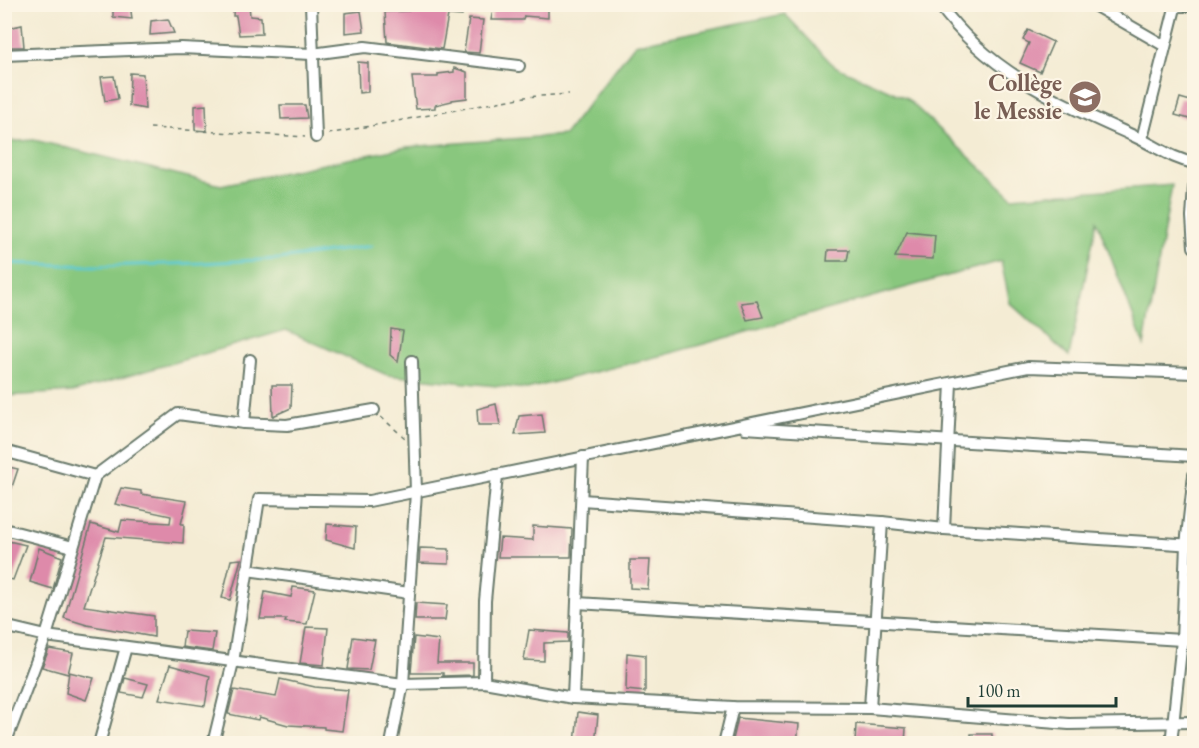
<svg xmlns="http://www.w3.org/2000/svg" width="1199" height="748" viewBox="0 0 1199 748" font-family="'EB Garamond',serif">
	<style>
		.green { fill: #89c77e; stroke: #548259; stroke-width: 1.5 }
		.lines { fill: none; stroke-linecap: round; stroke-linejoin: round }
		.stream { stroke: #5cc9d2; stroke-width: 3 }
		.building { fill: #de8aaa }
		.minor-casing { stroke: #6a7a6c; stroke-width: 14 }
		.path { stroke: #6a7a6c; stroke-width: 1.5; stroke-dasharray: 4.5 4.5; stroke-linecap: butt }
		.minor { stroke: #fff; stroke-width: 10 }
		.labels { text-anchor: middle; stroke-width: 4.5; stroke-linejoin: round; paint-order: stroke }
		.education-label { font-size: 24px; font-weight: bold; fill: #785e54; stroke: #fcf5e5; text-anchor: end }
	</style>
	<rect width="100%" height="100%" fill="#fcf5e5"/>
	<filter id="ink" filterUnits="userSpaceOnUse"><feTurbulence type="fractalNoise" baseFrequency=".0167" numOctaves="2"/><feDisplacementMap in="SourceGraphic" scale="12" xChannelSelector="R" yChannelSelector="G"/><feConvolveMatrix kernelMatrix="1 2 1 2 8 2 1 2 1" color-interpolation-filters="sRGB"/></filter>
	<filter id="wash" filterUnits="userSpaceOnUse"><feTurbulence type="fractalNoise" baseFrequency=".008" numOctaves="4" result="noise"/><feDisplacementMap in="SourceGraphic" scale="24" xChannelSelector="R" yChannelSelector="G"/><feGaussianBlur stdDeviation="1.35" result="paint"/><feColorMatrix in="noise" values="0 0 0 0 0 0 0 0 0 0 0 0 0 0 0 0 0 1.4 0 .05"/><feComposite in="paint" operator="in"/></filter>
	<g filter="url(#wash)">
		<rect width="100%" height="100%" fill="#f4ecd4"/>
		<path class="green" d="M785 14 834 66 906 98 1012 197 1172 185 1144 345 1097 221 1069 356 1010 303 1001 261 675 352 527 389 387 375 286 330 73 392 5 396V142L34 140 221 185 407 147 564 135 635 44Z"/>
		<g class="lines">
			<path class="stream" d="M4 263 96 266 201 263 279 259 372 246"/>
		</g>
		<g id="blocks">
			<g class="building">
				<path d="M113 4H130L132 19 113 17Z"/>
				<path d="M234 4H249L250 16 261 17 262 34 239 35 236 16H233Z"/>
				<path d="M411 4H464L462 16 448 15 442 49 387 42 385 12 409 11Z"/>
				<path d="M494 4H548V18L524 16 523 20H491Z"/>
				<path d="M361 11 364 31 345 33V13Z"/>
				<path d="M168 19 174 33 150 35 151 21Z"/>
				<path d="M469 19 483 20 479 53 464 52Z"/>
				<path d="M22 25 24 47H9L8 28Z"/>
				<path d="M1028 30 1053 42 1040 72 1020 63 1029 43 1023 40Z"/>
				<path d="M358 62 368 63V92L359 93Z"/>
				<path d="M454 68 467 72V98L452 100V101L435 105V108L416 109 412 77H438V74L454 72Z"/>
				<path d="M130 73 143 74 145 109 129 106Z"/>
				<path d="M114 76 118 99 105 101 101 77Z"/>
				<path d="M1180 98 1194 102 1193 120 1175 115Z"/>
				<path d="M206 105 207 131 195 130V106Z"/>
				<path d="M280 105H305L307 118 281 119Z"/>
				<path d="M907 232 935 235 933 259 895 257Z"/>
				<path d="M828 250H849L847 261H827Z"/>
				<path d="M757 301 763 317 747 320 741 303Z"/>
				<path d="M391 329 403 331 398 362 390 355Z"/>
				<path d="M272 385H292L291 408 273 416Z"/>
				<path d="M496 404 500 425H478L477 409Z"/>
				<path d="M542 414 545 433 515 435 519 416Z"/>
				<path d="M4 466 18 469 6 505H4Z"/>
				<path d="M121 488 141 491V494L187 501 181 524H184L183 543 106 537 84 606 154 616V637L87 625 64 618 91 524 119 532 122 520 170 523 171 516 115 504Z"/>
				<path d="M327 524 356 527 355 548 326 540Z"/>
				<path d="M533 526 572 529 571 557H498L500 538 533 540Z"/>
				<path d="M4 540 26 545 13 580 4 578Z"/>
				<path d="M39 548 62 557 53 589 30 582Z"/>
				<path d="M420 548 449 549V564L419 563Z"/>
				<path d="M241 559 230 600 222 598 231 560Z"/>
				<path d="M630 560H650L648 589 630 588Z"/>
				<path d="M293 587 315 590 307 624 285 622 286 619H260L265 592 291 597Z"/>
				<path d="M416 603 447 605 445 620H415Z"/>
				<path d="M306 627 328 628 324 665 300 663Z"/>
				<path d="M529 630 568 633V642L544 643V661L524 660Z"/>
				<path d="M184 631 215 633 212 651 182 647Z"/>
				<path d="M353 637 375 640 369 670 348 669Z"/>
				<path d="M414 637 439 640 437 663H473V675L443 676V673H411Z"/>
				<path d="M49 649 73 653 68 674 42 667Z"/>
				<path d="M627 653 645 655V692L626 690Z"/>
				<path d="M170 665 210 676 205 706 159 699Z"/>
				<path d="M69 672 94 678 86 700 66 693Z"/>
				<path d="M125 678 148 684 143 697 121 693Z"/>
				<path d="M280 679 315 687 348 690 342 731 324 729V727L288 725 259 717 258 720 228 714 234 690 276 697Z"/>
				<path d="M578 712 598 715 595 744H575Z"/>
				<path d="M738 718 799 724 797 744H732Z"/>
				<path d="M856 724 906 728 905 744H855Z"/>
				<rect x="971" y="734" width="21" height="10"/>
			</g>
		</g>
	</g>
	<g filter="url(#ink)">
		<use href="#blocks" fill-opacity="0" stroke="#6a7a6c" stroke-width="1.5"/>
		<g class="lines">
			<g class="minor-casing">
				<g id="minor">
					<path d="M311 4 316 137"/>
					<path d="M939 4C989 74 1061 103 1136 137 1156 146 1172 159 1194 163"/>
					<path d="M1092 4 1165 46"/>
					<path d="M1176 6H1194"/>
					<path d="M4 55 181 48 312 54 365 47 519 66"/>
					<path d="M1142 139 1176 4"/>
					<path d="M1194 187 1192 217 1194 247"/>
					<path d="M244 423 250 360"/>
					<path d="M745 428 1194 456"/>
					<path d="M4 451 95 476"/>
					<path d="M582 500 882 522 944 529 1194 545"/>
					<path d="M4 529 73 547"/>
					<path d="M944 529 951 383"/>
					<path d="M247 570 409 593"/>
					<path d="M577 603 1182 640 1194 638"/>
					<path d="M4 626 46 636 403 684 484 682 573 698 733 707 870 708 1069 724 1194 722"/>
					<path d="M484 682 485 601 497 475"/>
					<path d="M573 698 583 457"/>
					<path d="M870 708 882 522"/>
					<path d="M5 744 46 636 95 476 178 414 244 423 287 425 374 410"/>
					<path d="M99 744 126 647"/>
					<path d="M213 744 233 662 259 499 369 501 1028 367 1194 373"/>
					<path d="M391 744 403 684 416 492 412 361"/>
					<path d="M724 744 733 707"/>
					<path d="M1171 744 1182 640 1186 545 1194 475"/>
				</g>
			</g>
			<g class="path">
				<path d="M150 128 305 137"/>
				<path d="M328 134 525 97 569 94"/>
				<path d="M381 417 405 438"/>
			</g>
			<use href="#minor" class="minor"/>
		</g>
	</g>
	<defs>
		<g id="university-disc" transform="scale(1.725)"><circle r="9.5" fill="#8d6e63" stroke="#fcf5e5"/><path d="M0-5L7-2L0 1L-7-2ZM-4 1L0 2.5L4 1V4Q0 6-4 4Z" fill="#fff"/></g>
	</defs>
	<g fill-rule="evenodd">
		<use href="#university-disc" x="1085" y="97"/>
	</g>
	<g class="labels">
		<g class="education-label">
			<text x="1062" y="91">Collège<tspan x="1062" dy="28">le Messie</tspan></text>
		</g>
	</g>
	<rect width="1199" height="748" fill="none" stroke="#fcf5e5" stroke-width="24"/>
	<path d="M968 697v9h148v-9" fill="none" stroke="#1f3d34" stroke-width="3"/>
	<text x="977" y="697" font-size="18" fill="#1f3d34" stroke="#fcf5e5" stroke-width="4.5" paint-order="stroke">100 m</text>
</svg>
